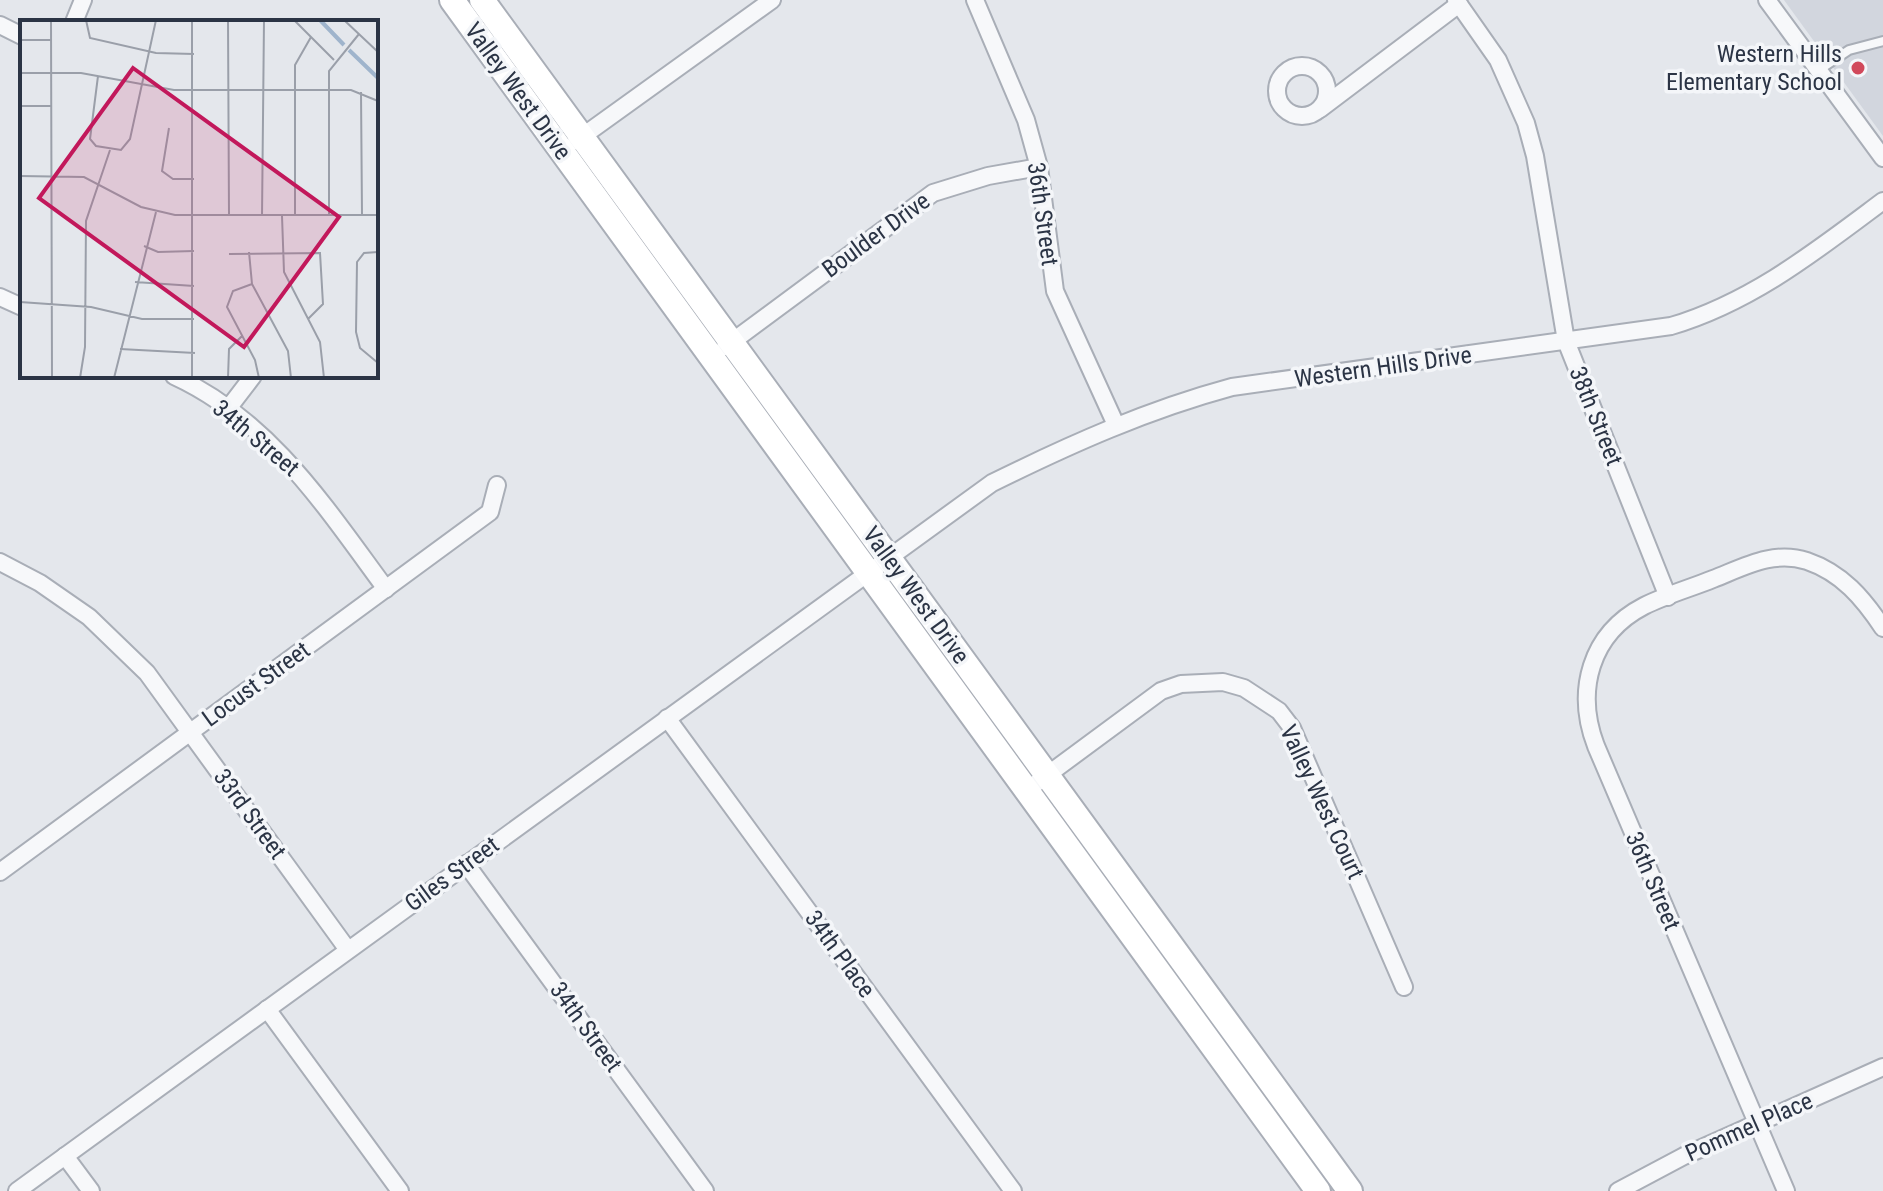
<svg xmlns="http://www.w3.org/2000/svg" width="1883" height="1191" viewBox="0 0 1883 1191" font-family="'Roboto Condensed',sans-serif">
	<style>
		.built { fill: #d2d6de }
		.lines { fill: none; stroke-linecap: round; stroke-linejoin: round }
		.lane-casing { stroke: #a9aeb7; stroke-width: 12 }
		.street-casing { stroke: #a9aeb7; stroke-width: 20 }
		.secondary-casing { stroke: #a9aeb7; stroke-width: 28 }
		.lane { stroke: #f7f8fa; stroke-width: 8 }
		.street { stroke: #f7f8fa; stroke-width: 16 }
		.secondary { stroke: #fff; stroke-width: 24 }
		.poi-dot { fill: #d1495b; stroke: #f4f6f9; stroke-width: 3 }
		.labels { text-anchor: middle; stroke-width: 7; stroke-linejoin: round; paint-order: stroke }
		.poi-label { font-size: 24px; fill: #2b3445; stroke: #f4f6f9; text-anchor: end }
		.street-label { font-size: 24px; fill: #2b3445; stroke: #f4f6f9 }
		.inset-river { fill: none; stroke: #9fb4cc; stroke-width: 4 }
		.inset-road { fill: none; stroke: #9a9fa9; stroke-width: 2 }
		.view { fill: #c2185b; fill-opacity: 0.15; stroke: #c2185b; stroke-width: 4 }
		.inset-edge { fill: none; stroke: #2b3445; stroke-width: 4 }
	</style>
	<rect width="100%" height="100%" fill="#e4e7ec"/>
	<path class="built" d="M1784 0H1883V136Z"/>
	<g class="lines">
		<g class="lane-casing">
			<path id="lane" d="M1819 70 1849 50 1883 41"/>
		</g>
		<g class="street-casing">
			<g id="street">
				<path d="M975 0 1026 120 1039 167 1055 291 1116 425"/>
				<path d="M1456 0 1498 60 1526 123 1535 156 1566 341 1668 597"/>
				<path d="M1767 0 1883 158"/>
				<path d="M74 22 83 0"/>
				<path d="M0 25 22 36"/>
				<circle cx="1302" cy="91" r="25"/>
				<path d="M1320 109 1459 4"/>
				<path d="M576 141 772 0"/>
				<path d="M0 297 22 307"/>
				<path d="M725 347 933 193 988 176 1039 167"/>
				<path d="M174 376C270 420 326 508 386 589"/>
				<path d="M227 410 253 376"/>
				<path d="M0 562 40 583 89 617 147 673 348 950"/>
				<path d="M667 718 1013 1191"/>
				<path d="M1027 790 1161 691 1181 684 1223 682 1244 688 1279 711 1292 728 1404 987"/>
				<path d="M466 864 705 1191"/>
				<path d="M0 872 490 512 497 485"/>
				<path d="M267 1009 400 1191"/>
				<path d="M65 1156 91 1191"/>
				<path d="M17 1191 992 483C1071 444 1147 410 1232 387L1671 326C1752 302 1816 251 1883 201"/>
				<path d="M1618 1191 1684 1156 1883 1067"/>
				<path d="M1786 1191 1596 746C1575 691 1590 634 1644 606 1666 595 1691 588 1713 579 1744 567 1773 550 1807 561 1842 573 1863 598 1883 628"/>
			</g>
		</g>
		<g class="secondary-casing">
			<g id="secondary">
				<path d="M452 0 1318 1191"/>
				<path d="M482 0 1350 1191"/>
			</g>
		</g>
		<use href="#lane" class="lane"/>
		<use href="#street" class="street"/>
		<use href="#secondary" class="secondary"/>
	</g>
	<circle class="poi-dot" cx="1858" cy="68" r="8"/>
	<g class="labels">
		<g class="poi-label">
			<text x="1842" y="62">Western Hills<tspan x="1842" dy="28">Elementary School</tspan></text>
		</g>
		<g class="street-label">
			<text transform="translate(518 91) rotate(54)" y="8">Valley West Drive</text>
			<text transform="translate(1043 214) rotate(82)" y="8">36th Street</text>
			<text transform="translate(876 235) rotate(-36)" y="8">Boulder Drive</text>
			<text transform="translate(1383 367) rotate(-8)" y="8">Western Hills Drive</text>
			<text transform="translate(1596 416) rotate(68)" y="8">38th Street</text>
			<text transform="translate(256 438) rotate(40)" y="8">34th Street</text>
			<text transform="translate(916 595) rotate(54)" y="8">Valley West Drive</text>
			<text transform="translate(256 684) rotate(-36)" y="8">Locust Street</text>
			<text transform="translate(1322 802) rotate(65)" y="8">Valley West Court</text>
			<text transform="translate(250 814) rotate(54)" y="8">33rd Street</text>
			<text transform="translate(452 874) rotate(-36)" y="8">Giles Street</text>
			<text transform="translate(1653 881) rotate(67)" y="8">36th Street</text>
			<text transform="translate(840 954) rotate(54)" y="8">34th Place</text>
			<text transform="translate(586 1027) rotate(54)" y="8">34th Street</text>
			<text transform="translate(1749 1127) rotate(-24)" y="8">Pommel Place</text>
		</g>
	</g>
	<g transform="translate(20 20)">
		<rect width="358" height="358" fill="#e4e7ec"/>
		<path class="inset-river" d="M300 0 324 25M329 30 358 58"/>
		<path class="inset-road" d="M31 0 32 358M66 0 70 18 136 33 174 34M172 0V358M208 0 209 196M274 0 314 40M324 0 358 32M0 20H31M0 53H61L154 70H331L358 81M78 56 70 119 76 126 101 130 110 119 136 0M341 72 342 195M0 86H31M149 108 142 151 153 159H174M0 156 64 157 121 187 155 195H358M309 195V51L339 14M242 196 244 0M262 196 264 252 300 322 304 358M275 196V45L291 17M124 226 138 232 174 231M229 232 232 264 268 331 271 358M358 232 344 233 337 242 336 312 340 328 358 343M209 234 300 233 303 284 288 299M115 262 174 266M232 264 213 271 207 287 235 340 239 358M0 282 71 287 122 299H174M100 329 175 333M60 358 65 327 66 201 90 130M94 358 136 192M208 358 209 329 222 316"/>
		<path class="view" d="M113 48 319 197 224 327 19 178Z"/>
		<rect width="358" height="358" class="inset-edge"/>
	</g>
</svg>
